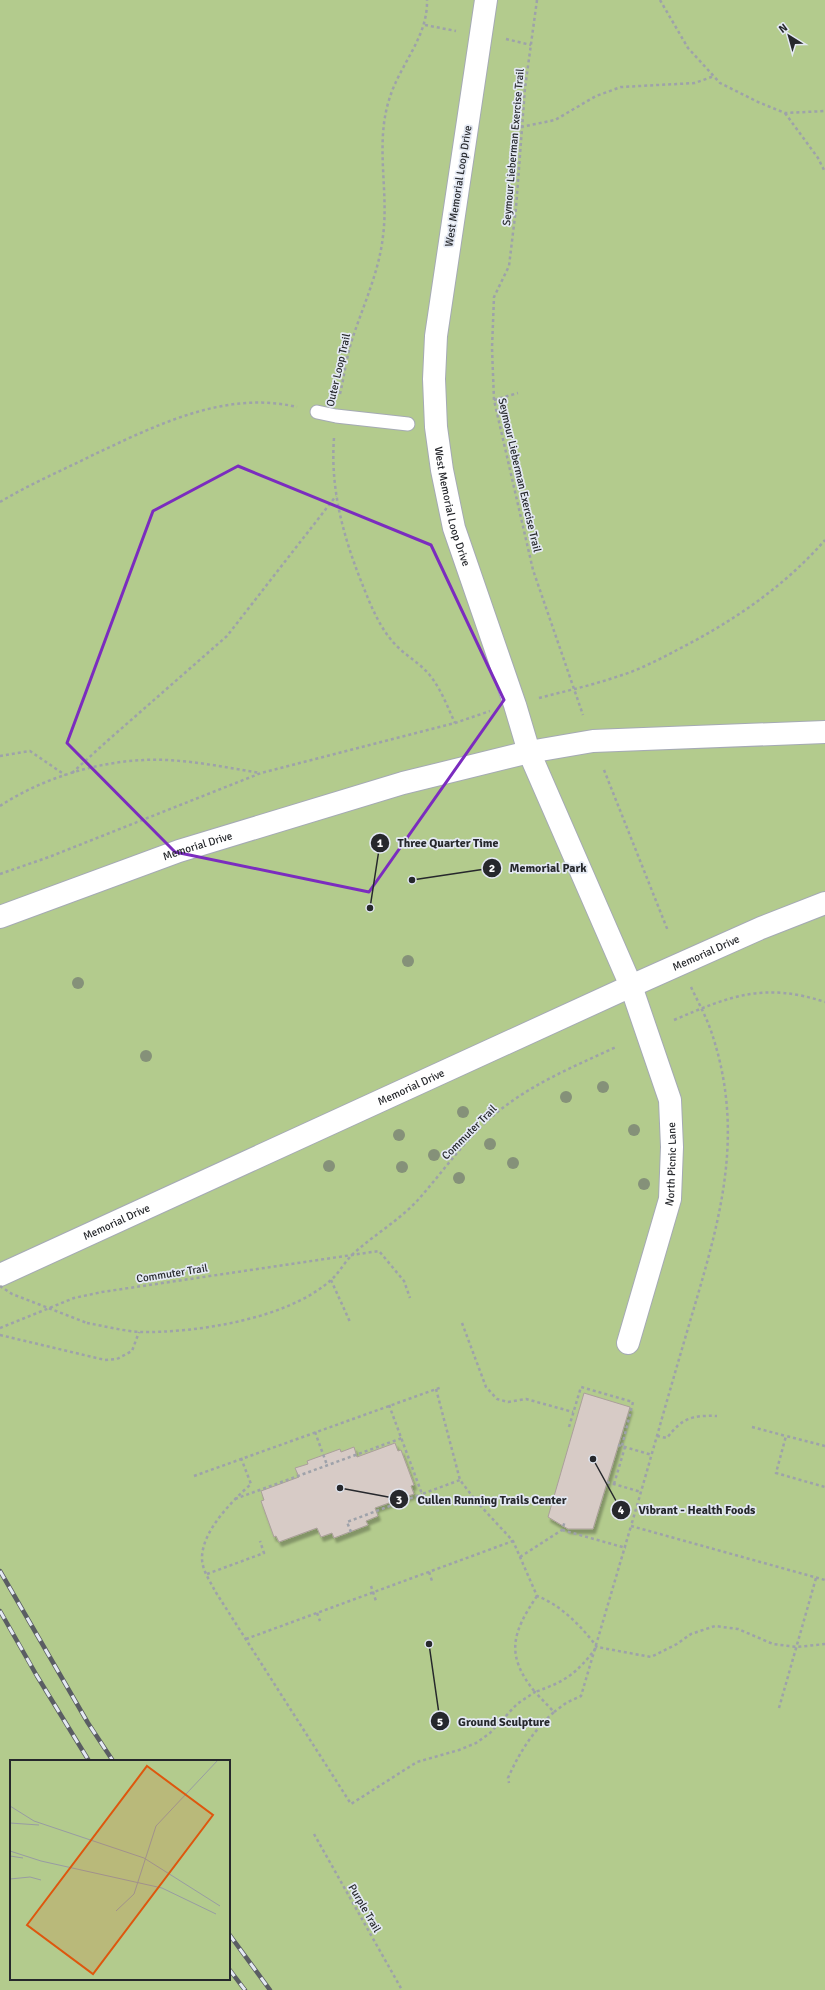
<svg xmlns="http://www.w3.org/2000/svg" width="825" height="1990" viewBox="0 0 825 1990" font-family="Signika,sans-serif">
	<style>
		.green { fill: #b3cb8d; fill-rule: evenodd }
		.building { fill: #d7cbc6; stroke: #aa9f9b; filter: url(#shadow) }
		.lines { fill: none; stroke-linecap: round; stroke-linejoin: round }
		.lane-casing { stroke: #a5aab4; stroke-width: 15 }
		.street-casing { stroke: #a5aab4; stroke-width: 24 }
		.secondary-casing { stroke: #a5aab4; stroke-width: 24 }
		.primary-casing { stroke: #a5aab4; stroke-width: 24 }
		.path { stroke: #9ea2aa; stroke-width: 2.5; stroke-dasharray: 3 3; stroke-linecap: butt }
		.lane { stroke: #fff; stroke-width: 13 }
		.street { stroke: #fff; stroke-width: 22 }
		.secondary { stroke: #fff; stroke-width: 22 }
		.primary { stroke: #fff; stroke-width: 22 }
		.rail-casing { stroke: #5a5d63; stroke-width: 4.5 }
		.rail { stroke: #e4e9f3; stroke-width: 3; stroke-dasharray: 9; stroke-linecap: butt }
		.path-bridge { stroke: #9ea2aa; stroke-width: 2.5; stroke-dasharray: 3 3; stroke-linecap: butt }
		.tree { fill: #859179 }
		.marked { fill: none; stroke: #7b2cbf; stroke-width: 3; stroke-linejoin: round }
		.labels { text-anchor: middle; stroke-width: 3.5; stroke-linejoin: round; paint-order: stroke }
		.street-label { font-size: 11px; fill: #26282c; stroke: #e4e9f3 }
		.inset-road { fill: none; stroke: #989ca3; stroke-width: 1 }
		.view { fill: #de570e; fill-opacity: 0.15; stroke: #de570e; stroke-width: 2 }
		.inset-edge { fill: none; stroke: #26282c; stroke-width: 2 }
		.leader { fill: none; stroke: #26282c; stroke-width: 1.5 }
		.callout-dot { fill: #26282c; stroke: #e4e9f3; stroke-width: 1.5 }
		.mark-label { font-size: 12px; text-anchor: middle; font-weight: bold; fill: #fff }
		.callout-label { font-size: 12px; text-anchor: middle; font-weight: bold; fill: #26282c; stroke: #e4e9f3; stroke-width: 3.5; stroke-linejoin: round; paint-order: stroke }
	</style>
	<defs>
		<filter id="shadow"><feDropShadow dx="2.5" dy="4.5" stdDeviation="1" flood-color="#0004"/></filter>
	</defs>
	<rect width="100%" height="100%" fill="#e4e9f3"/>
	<path class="green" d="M0 0H825V1990H0ZM11 1761H229V1979H11Z"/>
	<g class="building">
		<path d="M584 1393 630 1407 593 1529H568L548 1517Z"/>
		<path d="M395 1443 398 1451 401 1450 414 1485 411 1486 414 1494 375 1508 378 1516 366 1521 368 1525 334 1538 332 1533 321 1537 317 1528 279 1542 276 1536 274 1537 261 1501 264 1500 261 1491 299 1477 295 1468 308 1464 307 1461 340 1449 341 1452 354 1447 357 1457Z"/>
	</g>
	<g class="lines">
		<g class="lane-casing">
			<path id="lane" d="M317 412 336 416 408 424"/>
		</g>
		<g class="street-casing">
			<g id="street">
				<path id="s1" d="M628 1343 670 1199 672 1147 670 1100 631 986"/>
			</g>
		</g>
		<g class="secondary-casing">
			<g id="secondary">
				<path id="s2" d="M486 0 436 336 434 379 436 427 442 470 454 528 515 705 529 752 631 986"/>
			</g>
		</g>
		<g class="primary-casing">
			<g id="primary">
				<path id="s3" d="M0 917 179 851 403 783 529 752 593 741 825 732"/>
				<path id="s4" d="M0 1275 631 986 761 928 825 903"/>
			</g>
		</g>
		<g class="path">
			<path d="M537 0 525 88 516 208 509 266 494 297 492 348 494 400 533 570 583 715"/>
			<path d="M660 0 688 48 720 83 758 102 785 113 825 111"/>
			<path d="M425 25 456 31"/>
			<path d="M506 39 531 45"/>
			<path d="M785 113 818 158 825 172"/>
			<path d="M521 127 555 120 596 96 621 87 695 83 714 76"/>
			<path d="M340 394C344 377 346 360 351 343 362 308 379 273 383 236 389 191 375 145 389 100 399 65 428 38 427 0"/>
			<path d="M494 400 518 393"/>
			<path d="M334 438C330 490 344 539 363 586 371 606 379 626 393 642 403 654 417 661 427 672 440 686 447 706 455 723"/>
			<path d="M0 502C30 484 63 470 95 454 157 425 226 390 297 407"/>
			<path d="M539 698C566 691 593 685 619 676 639 670 658 660 677 650 732 622 784 587 825 540"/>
			<path d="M0 756 30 751 65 775"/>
			<path d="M604 770 668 931"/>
			<path d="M72 773 106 742 227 636 336 496"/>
			<path d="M0 806C41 779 95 762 144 760 183 758 222 767 260 773"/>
			<path d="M0 874 49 857 261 773 455 723 490 711"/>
			<path d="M691 987C699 1004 708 1020 713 1037 748 1146 714 1238 684 1342 666 1403 649 1465 631 1526L825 1580"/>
			<path d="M674 1020C730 996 764 982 825 1002"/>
			<path d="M331 1280 350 1322"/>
			<path d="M87 1323C104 1326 123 1331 140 1332 196 1333 288 1319 331 1280 340 1272 345 1261 354 1253 374 1235 398 1221 417 1201 443 1172 465 1139 495 1114 531 1084 573 1067 616 1047"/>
			<path d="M462 1323 486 1387 497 1399 508 1402 526 1399 573 1412"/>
			<path d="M0 1328 74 1298 102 1292 379 1251 404 1281 410 1298"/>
			<path d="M0 1335 105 1360 117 1359 132 1351 139 1332"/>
			<path d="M436 1389 460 1480 476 1501 513 1541 537 1596C561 1605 582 1627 597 1647L651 1657 677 1644 691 1634 715 1626 738 1629 773 1644 797 1647 825 1644"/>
			<path d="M389 1405 422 1494 460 1480"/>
			<path d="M569 1427 581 1387 633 1402 622 1446"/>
			<path d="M752 1427 786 1436"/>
			<path d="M315 1432 327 1465"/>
			<path d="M657 1436 667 1438C682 1418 692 1415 717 1416"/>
			<path d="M618 1445 652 1455"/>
			<path d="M825 1446 786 1436 776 1473 825 1487"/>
			<path d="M241 1458 251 1484C232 1501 202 1531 202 1558 202 1570 210 1581 215 1591L351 1804 417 1762 459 1750 476 1743 490 1733 517 1704 535 1692 554 1712C533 1731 519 1753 508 1778L509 1783"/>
			<path d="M194 1476 442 1387"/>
			<path d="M607 1482 641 1492"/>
			<path d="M614 1484 625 1447"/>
			<path d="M235 1499 402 1438"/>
			<path d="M562 1530 626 1548"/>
			<path d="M351 1532 347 1522 422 1494"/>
			<path d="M520 1557 562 1530 565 1521"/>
			<path d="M429 1572 432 1581"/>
			<path d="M207 1574 264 1553 260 1541"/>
			<path d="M371 1586 376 1601"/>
			<path d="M537 1596C512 1633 505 1655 535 1692 566 1681 576 1674 596 1648"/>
			<path d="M317 1613 320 1621"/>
			<path d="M246 1639 513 1541"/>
			<path d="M779 1708 816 1578"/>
			<path d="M554 1712 566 1703 581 1696 631 1526"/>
			<path d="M314 1834 402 1990"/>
		</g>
		<use href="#lane" class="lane"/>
		<use href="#street" class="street"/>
		<use href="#secondary" class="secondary"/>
		<use href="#primary" class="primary"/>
		<g class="rail-casing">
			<g id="rail">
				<path d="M0 1571 88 1723 113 1761"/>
				<path d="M0 1611 37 1676 89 1761"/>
				<path d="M229 1934 270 1990"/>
				<path d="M229 1969 245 1990"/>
			</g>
		</g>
		<use href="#rail" class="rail"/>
		<path class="path-bridge" d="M0 1286 12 1294 87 1323"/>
	</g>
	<g class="tree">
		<circle cx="408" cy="961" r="6"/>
		<circle cx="78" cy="983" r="6"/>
		<circle cx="146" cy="1056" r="6"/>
		<circle cx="603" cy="1087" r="6"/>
		<circle cx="566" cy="1097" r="6"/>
		<circle cx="463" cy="1112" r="6"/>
		<circle cx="634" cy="1130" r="6"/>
		<circle cx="399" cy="1135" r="6"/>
		<circle cx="490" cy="1144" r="6"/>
		<circle cx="434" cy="1155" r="6"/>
		<circle cx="513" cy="1163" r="6"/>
		<circle cx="329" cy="1166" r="6"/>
		<circle cx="402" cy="1167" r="6"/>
		<circle cx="459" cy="1178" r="6"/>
		<circle cx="644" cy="1184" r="6"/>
	</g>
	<path class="marked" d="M238 466 431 545 504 700 369 892 175 852 67 743 153 511Z"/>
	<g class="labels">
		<g class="street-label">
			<text transform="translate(513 147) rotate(-85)" y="4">Seymour Lieberman Exercise Trail</text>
			<text transform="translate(458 186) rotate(-81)" y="4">West Memorial Loop Drive</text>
			<text transform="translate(338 370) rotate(-77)" y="4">Outer Loop Trail</text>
			<text transform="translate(520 475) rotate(77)" y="4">Seymour Lieberman Exercise Trail</text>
			<text dy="4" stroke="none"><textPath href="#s2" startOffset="512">West Memorial Loop Drive</textPath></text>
			<text dy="4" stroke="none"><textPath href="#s3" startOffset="210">Memorial Drive</textPath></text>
			<text dy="4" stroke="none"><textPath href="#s4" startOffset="776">Memorial Drive</textPath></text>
			<text dy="4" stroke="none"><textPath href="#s4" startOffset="452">Memorial Drive</textPath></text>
			<text transform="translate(469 1132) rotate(-45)" y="4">Commuter Trail</text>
			<text dy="4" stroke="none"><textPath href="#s1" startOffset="185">North Picnic Lane</textPath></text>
			<text dy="4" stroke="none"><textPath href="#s4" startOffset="128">Memorial Drive</textPath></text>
			<text transform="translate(172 1273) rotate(-9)" y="4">Commuter Trail</text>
			<text transform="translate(365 1908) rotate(60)" y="4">Purple Trail</text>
		</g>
	</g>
	<g transform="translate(10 1760)">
		<rect width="220" height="220" fill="#e4e9f3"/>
		<path d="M0 0H220V220H0Z" fill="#b3cb8d"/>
		<path class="inset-road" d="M0 46 24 61 134 98 210 146M0 63 29 65M0 91 31 101 152 128 206 154M0 96 13 98M0 119 20 117 31 120M106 151 124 134 146 66 208 0"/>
		<path class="view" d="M137 6 203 55 83 214 17 165Z"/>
		<rect width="220" height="220" class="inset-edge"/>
	</g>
	<path class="leader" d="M370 908L380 843M412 880L492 868M340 1488L399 1499M593 1459L621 1510M429 1644L440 1721"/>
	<g class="callout-dot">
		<circle cx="370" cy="908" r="4"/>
		<circle cx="412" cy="880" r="4"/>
		<circle cx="340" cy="1488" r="4"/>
		<circle cx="593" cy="1459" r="4"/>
		<circle cx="429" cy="1644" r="4"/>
		<circle cx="380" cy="843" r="10"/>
		<circle cx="492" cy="868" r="10"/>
		<circle cx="399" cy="1499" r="10"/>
		<circle cx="621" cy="1510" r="10"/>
		<circle cx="440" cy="1721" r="10"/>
	</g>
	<g class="mark-label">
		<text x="380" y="847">1</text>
		<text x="492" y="872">2</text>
		<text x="399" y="1504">3</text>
		<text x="621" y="1514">4</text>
		<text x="440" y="1726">5</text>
	</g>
	<g class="callout-label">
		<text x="448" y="847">Three Quarter Time</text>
		<text x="548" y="872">Memorial Park</text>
		<text x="492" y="1504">Cullen Running Trails Center</text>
		<text x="697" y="1514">Vibrant - Health Foods</text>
		<text x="504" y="1726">Ground Sculpture</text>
	</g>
	<g transform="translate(789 36) rotate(323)" stroke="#e4e9f3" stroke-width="3" paint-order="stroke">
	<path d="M0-3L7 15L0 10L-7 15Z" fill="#26282c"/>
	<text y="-6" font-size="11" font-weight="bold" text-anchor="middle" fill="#26282c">N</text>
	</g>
</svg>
